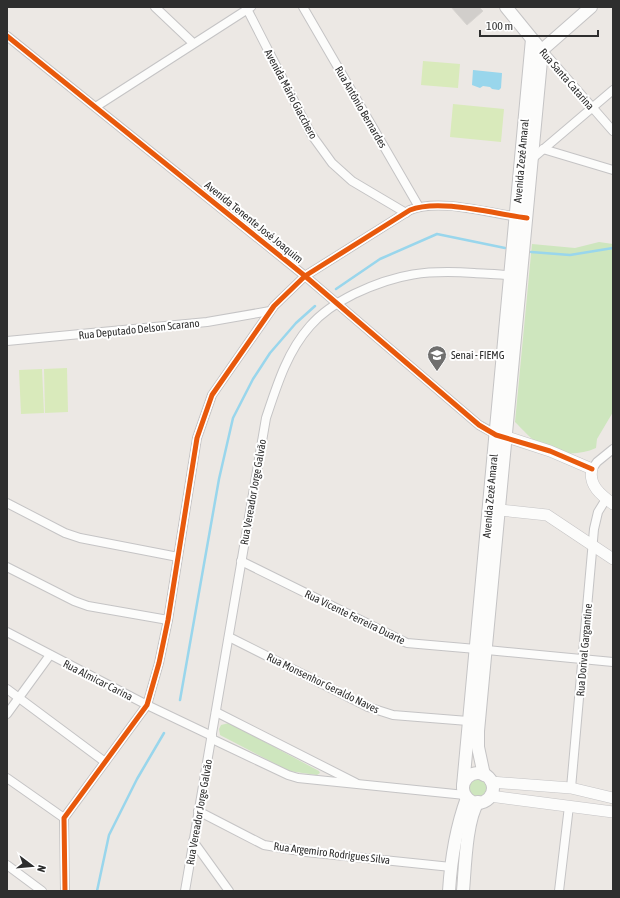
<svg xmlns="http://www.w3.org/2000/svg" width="620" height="898" viewBox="0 0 620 898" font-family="'Asap Condensed',sans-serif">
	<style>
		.green { fill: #cee6be }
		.pitch { fill: #d9eabb }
		.water { fill: #99d6ec }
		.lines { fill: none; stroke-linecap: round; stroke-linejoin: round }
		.stream { stroke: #99d6ec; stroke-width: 2.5 }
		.building { fill: #d1cecb; stroke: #d7d4d0 }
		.minor-casing { stroke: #c5c4c5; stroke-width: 10 }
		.tertiary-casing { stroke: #c5c4c5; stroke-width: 12 }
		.secondary-casing { stroke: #c5c4c5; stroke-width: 14 }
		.minor { stroke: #fcfcfb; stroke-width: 8 }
		.tertiary { stroke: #fcfcfb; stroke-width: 11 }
		.secondary { stroke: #fcfcfb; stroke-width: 12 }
		.cycleway-casing { stroke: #fff; stroke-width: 8 }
		.cycleway { stroke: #e8590c; stroke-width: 5 }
		.labels { text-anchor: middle; stroke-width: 4; stroke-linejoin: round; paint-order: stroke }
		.street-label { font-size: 11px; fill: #2e2e2e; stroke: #fff }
		.poi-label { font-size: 11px; fill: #2e2e2e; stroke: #fff; text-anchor: start }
	</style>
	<rect width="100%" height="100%" fill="#ece8e4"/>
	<g class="green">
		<path d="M599 242 613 244V412L597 439 596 448C578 456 558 455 541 446 533 441 522 429 515 422L532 244 575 248Z"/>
		<path d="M229 723 319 771 320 773 317 775 289 771 220 735 219 729 221 725Z"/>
		<circle cx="478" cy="788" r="12"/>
	</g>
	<g class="pitch">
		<path d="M423 61 460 64 458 88 421 85Z"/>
		<path d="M453 104 504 109 501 142 450 137Z"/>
		<path d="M67 368 68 412 45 413 44 369Z"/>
		<path d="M42 369 44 413 21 414 19 370Z"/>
	</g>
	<path class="water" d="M473 70 502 73 501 88 499 90 492 89 490 87 483 86 480 88 472 85Z"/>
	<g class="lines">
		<g class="stream">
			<path d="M531 252 570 255 613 248"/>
			<path d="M336 289 380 259 437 234 505 248"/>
			<path d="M180 700 219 479 233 418 253 379 270 353 296 323 315 306"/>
			<path d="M97 891 109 835 137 779 164 733"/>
		</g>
	</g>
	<path class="building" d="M451 7H479L483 11 467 25Z"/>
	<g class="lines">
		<g class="minor-casing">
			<g id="minor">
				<path d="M155 7 193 43"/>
				<path d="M246 7 311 134 332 163 352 181 406 213"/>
				<path d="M303 7 419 207"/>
				<path d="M7 36 305 276 479 425 499 436"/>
				<path d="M542 50 613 131"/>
				<path d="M97 106 251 7"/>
				<path d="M543 149 613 170"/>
				<path d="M533 158 613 90"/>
				<path d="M7 341 207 322 270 311"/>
				<path d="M592 469 597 462 613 449"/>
				<path d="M7 503 65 533 80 538 178 557"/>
				<path d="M241 561 407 643 476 649"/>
				<path d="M7 567 74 601 88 606 168 620"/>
				<path d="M7 632 147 705 212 736"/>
				<path d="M229 637 368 707 393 715 468 721"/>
				<path d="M487 650 613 662"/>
				<path d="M7 689 105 762"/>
				<path d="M216 712 356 783"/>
				<path d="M7 714 50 655"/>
				<path d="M212 739 288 775 298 778 465 795"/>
				<path d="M7 778 64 818"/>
				<path d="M571 788 594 529 598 512 606 499"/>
				<path d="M198 811 264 845 306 852 451 867"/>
				<path d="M193 841 229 891"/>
				<path d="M7 865 42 891"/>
				<path d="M65 891 64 818 147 705 159 663 168 620 197 438 212 395 274 306 305 276 410 210C440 198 487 213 519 217"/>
				<path d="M185 891 266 418C277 385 287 352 310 326 322 312 338 302 354 294 398 273 427 270 474 273 487 274 501 274 514 276"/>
				<path d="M559 891 569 806"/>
			</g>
		</g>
		<g class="tertiary-casing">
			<g id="tertiary">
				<path d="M507 437 550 451 592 469C588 485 601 495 613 504"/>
				<path d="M500 510 547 515 613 559"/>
				<path d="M491 782 571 788 613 798"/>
				<path d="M490 796 613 812"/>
			</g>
		</g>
		<g class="secondary-casing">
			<g id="secondary">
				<path d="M506 7 537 45"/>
				<path d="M542 50 591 7"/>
				<circle cx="478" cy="788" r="15"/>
				<path d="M484 775 478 747V731L542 50"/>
				<path d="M463 786 532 39"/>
				<path d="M449 891C451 859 456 828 467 798"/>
				<path d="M463 891C465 869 466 820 478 802"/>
			</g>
		</g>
		<use href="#minor" class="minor"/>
		<use href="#tertiary" class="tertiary"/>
		<use href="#secondary" class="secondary"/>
		<g class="cycleway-casing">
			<g id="cycleway">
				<path d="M7 36 305 276 479 425 496 435 550 451 592 469"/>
				<path d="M65 891 64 818 147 705 159 663 168 620 197 438 212 395 274 306 305 276 410 210C439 198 495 214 527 218"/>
			</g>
		</g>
		<use href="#cycleway" class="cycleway"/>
	</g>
	<defs>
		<g id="school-pin" transform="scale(1)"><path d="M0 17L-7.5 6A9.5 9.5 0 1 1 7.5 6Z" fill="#706f6e" stroke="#fff"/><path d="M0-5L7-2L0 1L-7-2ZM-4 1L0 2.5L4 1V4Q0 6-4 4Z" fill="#fff"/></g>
	</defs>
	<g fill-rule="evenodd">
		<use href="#school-pin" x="437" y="355"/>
	</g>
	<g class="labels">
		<g class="street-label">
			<text transform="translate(567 79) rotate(49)" y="4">Rua Santa Catarina</text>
			<text transform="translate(291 94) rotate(62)" y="4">Avenida Mário Giacchero</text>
			<text transform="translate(361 107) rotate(60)" y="4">Rua Antônio Bernardes</text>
			<text transform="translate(521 161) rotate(-85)" y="4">Avenida Zezé Amaral</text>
			<text transform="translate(254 222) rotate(39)" y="4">Avenida Tenente José Joaquim</text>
			<text transform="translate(139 329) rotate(-6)" y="4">Rua Deputado Delson Scarano</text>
			<text transform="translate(253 492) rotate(-80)" y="4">Rua Vereador Jorge Galvão</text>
			<text transform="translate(490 496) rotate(-85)" y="4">Avenida Zezé Amaral</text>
			<text transform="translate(355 617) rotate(26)" y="4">Rua Vicente Ferreira Duarte</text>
			<text transform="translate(584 650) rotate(-85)" y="4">Rua Dorival Gargantine</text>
			<text transform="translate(98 680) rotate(27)" y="4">Rua Almicar Carina</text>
			<text transform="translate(323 683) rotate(26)" y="4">Rua Monsenhor Geraldo Naves</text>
			<text transform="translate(199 812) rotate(-80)" y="4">Rua Vereador Jorge Galvão</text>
			<text transform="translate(332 853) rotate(7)" y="4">Rua Argemiro Rodrigues Silva</text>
		</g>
		<g class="poi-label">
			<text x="451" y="359">Senai - FIEMG</text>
		</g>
	</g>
	<rect width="620" height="898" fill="none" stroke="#2e2e2e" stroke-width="16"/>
	<g transform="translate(32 866) rotate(106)" stroke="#ffffff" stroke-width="3" paint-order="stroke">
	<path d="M0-3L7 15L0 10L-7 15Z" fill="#2e2e2e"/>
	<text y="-6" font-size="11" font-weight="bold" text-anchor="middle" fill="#2e2e2e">N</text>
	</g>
	<path d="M480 30v6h118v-6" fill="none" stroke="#2e2e2e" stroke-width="2"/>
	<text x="486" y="30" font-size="12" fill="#2e2e2e" stroke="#ffffff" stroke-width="3" paint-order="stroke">100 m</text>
</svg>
